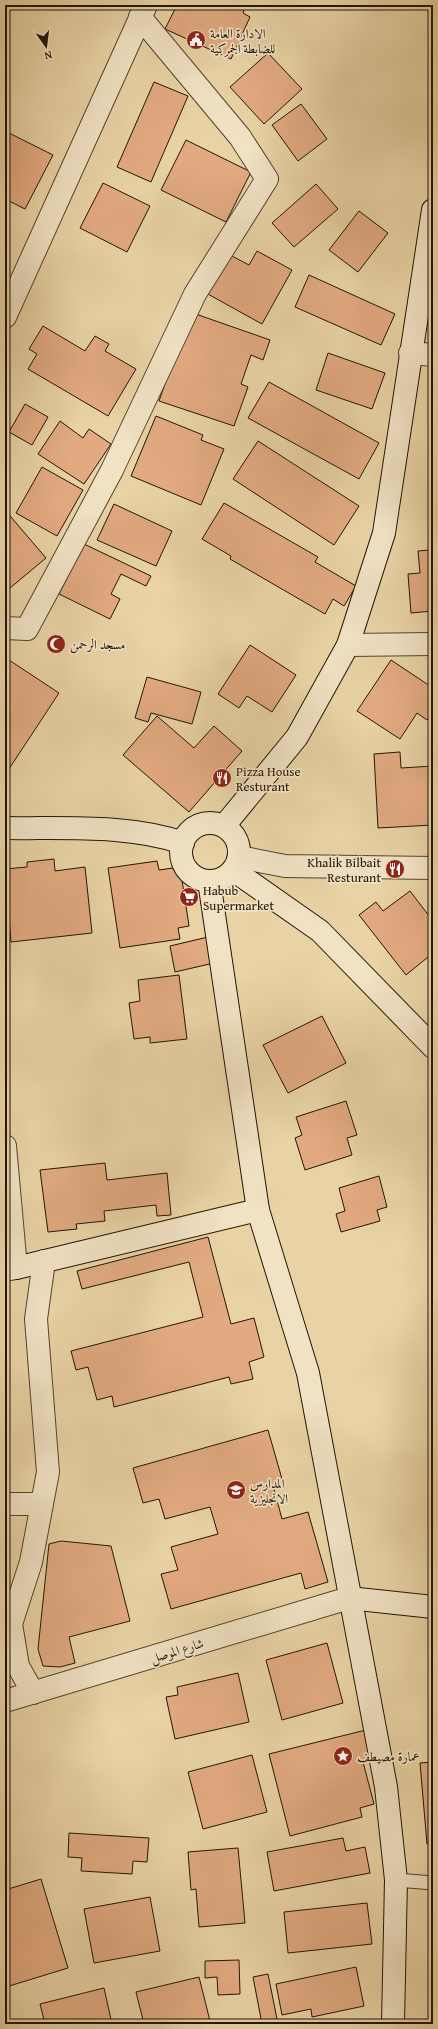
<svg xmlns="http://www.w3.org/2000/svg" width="438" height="2029" viewBox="0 0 438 2029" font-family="'Gentium Book Plus',Amiri,serif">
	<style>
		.building { fill: #e2aa81; stroke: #211507 }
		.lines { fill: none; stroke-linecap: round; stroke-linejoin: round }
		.lane-casing { stroke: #53442e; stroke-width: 15 }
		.street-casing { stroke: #53442e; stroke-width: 24 }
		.secondary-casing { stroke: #211507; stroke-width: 24 }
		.lane { stroke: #f1e2c4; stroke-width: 13 }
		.street { stroke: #f1e2c4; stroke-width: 22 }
		.secondary { stroke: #f1e2c4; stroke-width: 22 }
		.labels { text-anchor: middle; stroke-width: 3.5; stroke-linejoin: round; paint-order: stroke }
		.poi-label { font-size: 13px; fill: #211507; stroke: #f1e2c4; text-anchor: start }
		.street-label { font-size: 13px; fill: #211507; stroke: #f1e2c4 }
	</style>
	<rect width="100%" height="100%" fill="#e9d3a5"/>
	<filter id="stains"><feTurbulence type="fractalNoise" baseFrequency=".005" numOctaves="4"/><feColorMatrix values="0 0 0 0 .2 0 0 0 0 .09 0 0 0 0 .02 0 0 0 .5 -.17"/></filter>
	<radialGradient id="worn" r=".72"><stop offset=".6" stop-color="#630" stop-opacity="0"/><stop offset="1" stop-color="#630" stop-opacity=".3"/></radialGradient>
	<g class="building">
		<path d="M177 5H246L243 13 250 17 231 59 165 29Z"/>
		<path d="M268 53 302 89 264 124 230 87Z"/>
		<path d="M154 82 188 96 151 182 117 167Z"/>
		<path d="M301 104 327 139 298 161 272 125Z"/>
		<path d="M5 131 53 155 25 209 5 199Z"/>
		<path d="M186 140 251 172 226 222 161 190Z"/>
		<path d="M103 183 150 206 127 252 80 228Z"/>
		<path d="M316 184 338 209 294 247 272 223Z"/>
		<path d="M359 211 388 233 358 272 329 250Z"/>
		<path d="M257 251 292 270 262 324 206 293 228 254 249 265Z"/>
		<path d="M309 275 395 314 381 345 295 307Z"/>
		<path d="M190 312 270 340 263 360 251 355 241 384 248 387 234 426 159 401Z"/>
		<path d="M43 326 85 351 95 336 109 344 105 351 136 369 108 416 28 369 37 354 29 349Z"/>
		<path d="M328 353 385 373 372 409 316 390Z"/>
		<path d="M269 382 379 443 359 479 248 418Z"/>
		<path d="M25 404 48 417 32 445 9 432Z"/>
		<path d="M156 416 203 435 201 440 224 449 201 505 131 476Z"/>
		<path d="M60 421 83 438 89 429 111 444 84 484 38 454Z"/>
		<path d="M258 441 359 506 334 545 233 479Z"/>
		<path d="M42 467 83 490 57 536 16 513Z"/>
		<path d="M429 482H433V529H432Z"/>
		<path d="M224 503 318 557 315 562 356 586 344 606 333 599 325 614 230 559 231 556 202 539Z"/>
		<path d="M114 504 172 531 156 566 97 540Z"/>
		<path d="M5 510 46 558 10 588 5 582Z"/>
		<path d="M429 537H433V611L411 613 408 574 420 573 418 551 429 550Z"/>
		<path d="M84 544 151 576 146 586 121 574 111 594 120 599 110 619 59 594Z"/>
		<path d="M250 645 296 675 272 712 247 696 239 708 218 694Z"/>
		<path d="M9 660 59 693 5 775V666Z"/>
		<path d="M391 660 433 688V711L427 720 417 713 400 739 357 711Z"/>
		<path d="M147 677 201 692 192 724 151 713 148 722 135 718Z"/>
		<path d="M157 716 194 748 214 726 242 751 189 812 123 755Z"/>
		<path d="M400 752 401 768 433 766V825L378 828 374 754Z"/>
		<path d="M54 859 55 871 85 867 92 933 11 942 5 869 27 867V862Z"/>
		<path d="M157 861 159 870 180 867 189 926 178 928 180 939 120 948 108 868Z"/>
		<path d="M410 891 433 921V953L406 975 359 915 376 902 383 911Z"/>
		<path d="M208 937 214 963 175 972 170 946Z"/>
		<path d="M179 975 187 1039 150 1043V1037L134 1039 129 1003 140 1001 138 980Z"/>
		<path d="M322 1016 346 1063 288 1093 263 1045Z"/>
		<path d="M346 1101 357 1135 347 1138 352 1155 305 1170 295 1138 302 1135 296 1117Z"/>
		<path d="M105 1163 107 1180 167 1173 171 1215 157 1216 156 1205 104 1211 105 1221 76 1224 77 1229 48 1232 40 1170Z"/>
		<path d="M379 1176 387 1207 377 1210 380 1221 341 1232 336 1214 345 1211 339 1188Z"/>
		<path d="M208 1237 231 1324 254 1318 264 1357 249 1362 253 1379 231 1384 229 1377 114 1407 112 1396 97 1400 88 1367 76 1370 71 1351 203 1317 189 1262 82 1289 77 1271Z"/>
		<path d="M268 1430 284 1486 274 1489 282 1519 308 1512 328 1582 305 1589 301 1573 171 1609 161 1574 178 1570 171 1547 218 1534 210 1507 165 1519 159 1499 143 1503 133 1468Z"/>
		<path d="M61 1541 111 1546 130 1621 69 1637 75 1663 60 1667 43 1666 38 1649 49 1544Z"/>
		<path d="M327 1643 343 1703 282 1720 266 1660Z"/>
		<path d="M238 1673 249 1722 175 1739 166 1697 178 1695 177 1687Z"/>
		<path d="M366 1730 373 1759 363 1762 374 1804 360 1808 362 1817 290 1836 269 1754Z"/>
		<path d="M252 1755 267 1812 203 1829 188 1772Z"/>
		<path d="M433 1762V1843L427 1844 420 1763Z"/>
		<path d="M69 1833 149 1838 147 1862 133 1861 132 1874 81 1871 82 1858 68 1857Z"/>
		<path d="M343 1838 346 1851 365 1847 370 1873 274 1891 267 1852Z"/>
		<path d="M238 1848 245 1923 199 1927 196 1889 191 1890 188 1852Z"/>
		<path d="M41 1879 68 1968 6 1987 5 1965 8 1964 5 1954V1890Z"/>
		<path d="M150 1897 160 1951 94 1963 84 1909Z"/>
		<path d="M367 1903 372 1944 288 1953 284 1912Z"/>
		<path d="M430 1935H433V1996Z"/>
		<path d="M239 1960 240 1994 218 1995 217 1977 205 1978V1961Z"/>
		<path d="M356 1967 364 2006 312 2017 311 2009 282 2015 276 1984Z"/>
		<path d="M268 1974 278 2024H262L253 1977Z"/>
		<path d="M199 1977 210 2021 197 2024H144L136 1992Z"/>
		<path d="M104 1988 112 2024H45L40 2004Z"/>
	</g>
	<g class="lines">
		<g class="lane-casing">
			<path id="lane" d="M396 1880 433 1883"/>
		</g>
		<g class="street-casing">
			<g id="street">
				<path d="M5 317 146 5"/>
				<path d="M410 353 433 355"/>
				<path d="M5 628 27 629 112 470 195 294 267 179 240 137 140 17"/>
				<path d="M348 645 433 644"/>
				<path d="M239 857 285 866 433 868"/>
				<path d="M5 1146 16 1268 5 1270"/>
				<path d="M5 1504H41"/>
				<path d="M33 1693 18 1666 11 1624 31 1562 48 1472 36 1319 44 1261"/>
				<path d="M5 1701 349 1598"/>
			</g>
		</g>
		<g class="secondary-casing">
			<g id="secondary">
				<circle cx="210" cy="852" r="29"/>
				<path d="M224 826 297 737 348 645 384 533 433 210"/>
				<path d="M5 828C62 829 128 824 183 843"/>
				<path d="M233 870 320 931 433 1047"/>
				<path d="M258 1210 308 1373 386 1787 396 1880 393 2024"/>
				<path d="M16 1268 258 1210 209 881"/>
				<path d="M349 1598 433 1607"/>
			</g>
		</g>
		<use href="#lane" class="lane"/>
		<use href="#street" class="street"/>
		<use href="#secondary" class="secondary"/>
	</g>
	<defs>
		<g id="civic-disc" transform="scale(1)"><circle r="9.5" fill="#8f2418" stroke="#f1e2c4"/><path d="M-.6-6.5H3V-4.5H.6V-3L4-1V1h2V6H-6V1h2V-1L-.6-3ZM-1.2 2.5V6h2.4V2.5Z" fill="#fff"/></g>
		<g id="mosque-disc" transform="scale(1)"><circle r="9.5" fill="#8f2418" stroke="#f1e2c4"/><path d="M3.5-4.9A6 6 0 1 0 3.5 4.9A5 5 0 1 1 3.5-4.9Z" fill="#fff"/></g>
		<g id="restaurant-disc" transform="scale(1)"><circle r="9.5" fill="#8f2418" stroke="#f1e2c4"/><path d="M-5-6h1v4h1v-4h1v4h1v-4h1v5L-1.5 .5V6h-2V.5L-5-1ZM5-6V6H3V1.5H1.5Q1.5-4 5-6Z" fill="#fff"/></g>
		<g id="supermarket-disc" transform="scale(1)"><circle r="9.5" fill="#8f2418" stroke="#f1e2c4"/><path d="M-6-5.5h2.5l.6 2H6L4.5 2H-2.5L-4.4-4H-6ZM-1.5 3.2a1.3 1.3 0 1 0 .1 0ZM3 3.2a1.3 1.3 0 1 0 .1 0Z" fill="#fff"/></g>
		<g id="school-disc" transform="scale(1)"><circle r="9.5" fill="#8f2418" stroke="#f1e2c4"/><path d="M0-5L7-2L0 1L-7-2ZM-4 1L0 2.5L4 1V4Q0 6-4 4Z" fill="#fff"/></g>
		<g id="sight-disc" transform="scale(1)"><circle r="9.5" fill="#8f2418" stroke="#f1e2c4"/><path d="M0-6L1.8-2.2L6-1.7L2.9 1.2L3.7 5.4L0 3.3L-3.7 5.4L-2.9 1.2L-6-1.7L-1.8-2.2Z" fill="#fff"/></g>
	</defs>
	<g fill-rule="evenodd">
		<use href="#civic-disc" x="196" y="40"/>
		<use href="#mosque-disc" x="56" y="644"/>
		<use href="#restaurant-disc" x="222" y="778"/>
		<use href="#restaurant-disc" x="395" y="869"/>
		<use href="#supermarket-disc" x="189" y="897"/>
		<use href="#school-disc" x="236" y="1490"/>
		<use href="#sight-disc" x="343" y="1756"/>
	</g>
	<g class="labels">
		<g class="poi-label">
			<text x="210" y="38">الادارة العامة<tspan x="210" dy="15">للضابطة الجمركية</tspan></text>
			<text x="70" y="649">مسجد الرحمن</text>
			<text x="236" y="776">Pizza House<tspan x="236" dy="15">Resturant</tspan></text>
			<text x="381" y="867" text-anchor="end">Khalik Bilbait<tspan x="381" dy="15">Resturant</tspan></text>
			<text x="203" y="895">Habub<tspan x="203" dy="15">Supermarket</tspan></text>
			<text x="250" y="1488">المدارس<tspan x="250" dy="15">الانجليزية</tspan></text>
			<text x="357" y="1761">عمارة مصيطف</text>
		</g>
		<g class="street-label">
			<text transform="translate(177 1650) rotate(-17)" y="5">شارع الموصل</text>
		</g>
	</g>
	<rect width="438" height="2029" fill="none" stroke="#e9d3a5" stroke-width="20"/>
	<rect x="6" y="6" width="426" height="2017" fill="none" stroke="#211507" stroke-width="2"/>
	<rect x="10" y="10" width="418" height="2009" fill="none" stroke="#211507"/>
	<g transform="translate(46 46) rotate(166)" stroke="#f1e2c4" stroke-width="3" paint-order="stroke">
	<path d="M0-3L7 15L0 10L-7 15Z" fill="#211507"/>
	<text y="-6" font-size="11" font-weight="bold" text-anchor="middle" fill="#211507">N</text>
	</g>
	<rect width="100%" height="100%" filter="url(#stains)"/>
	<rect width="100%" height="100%" fill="url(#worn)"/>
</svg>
